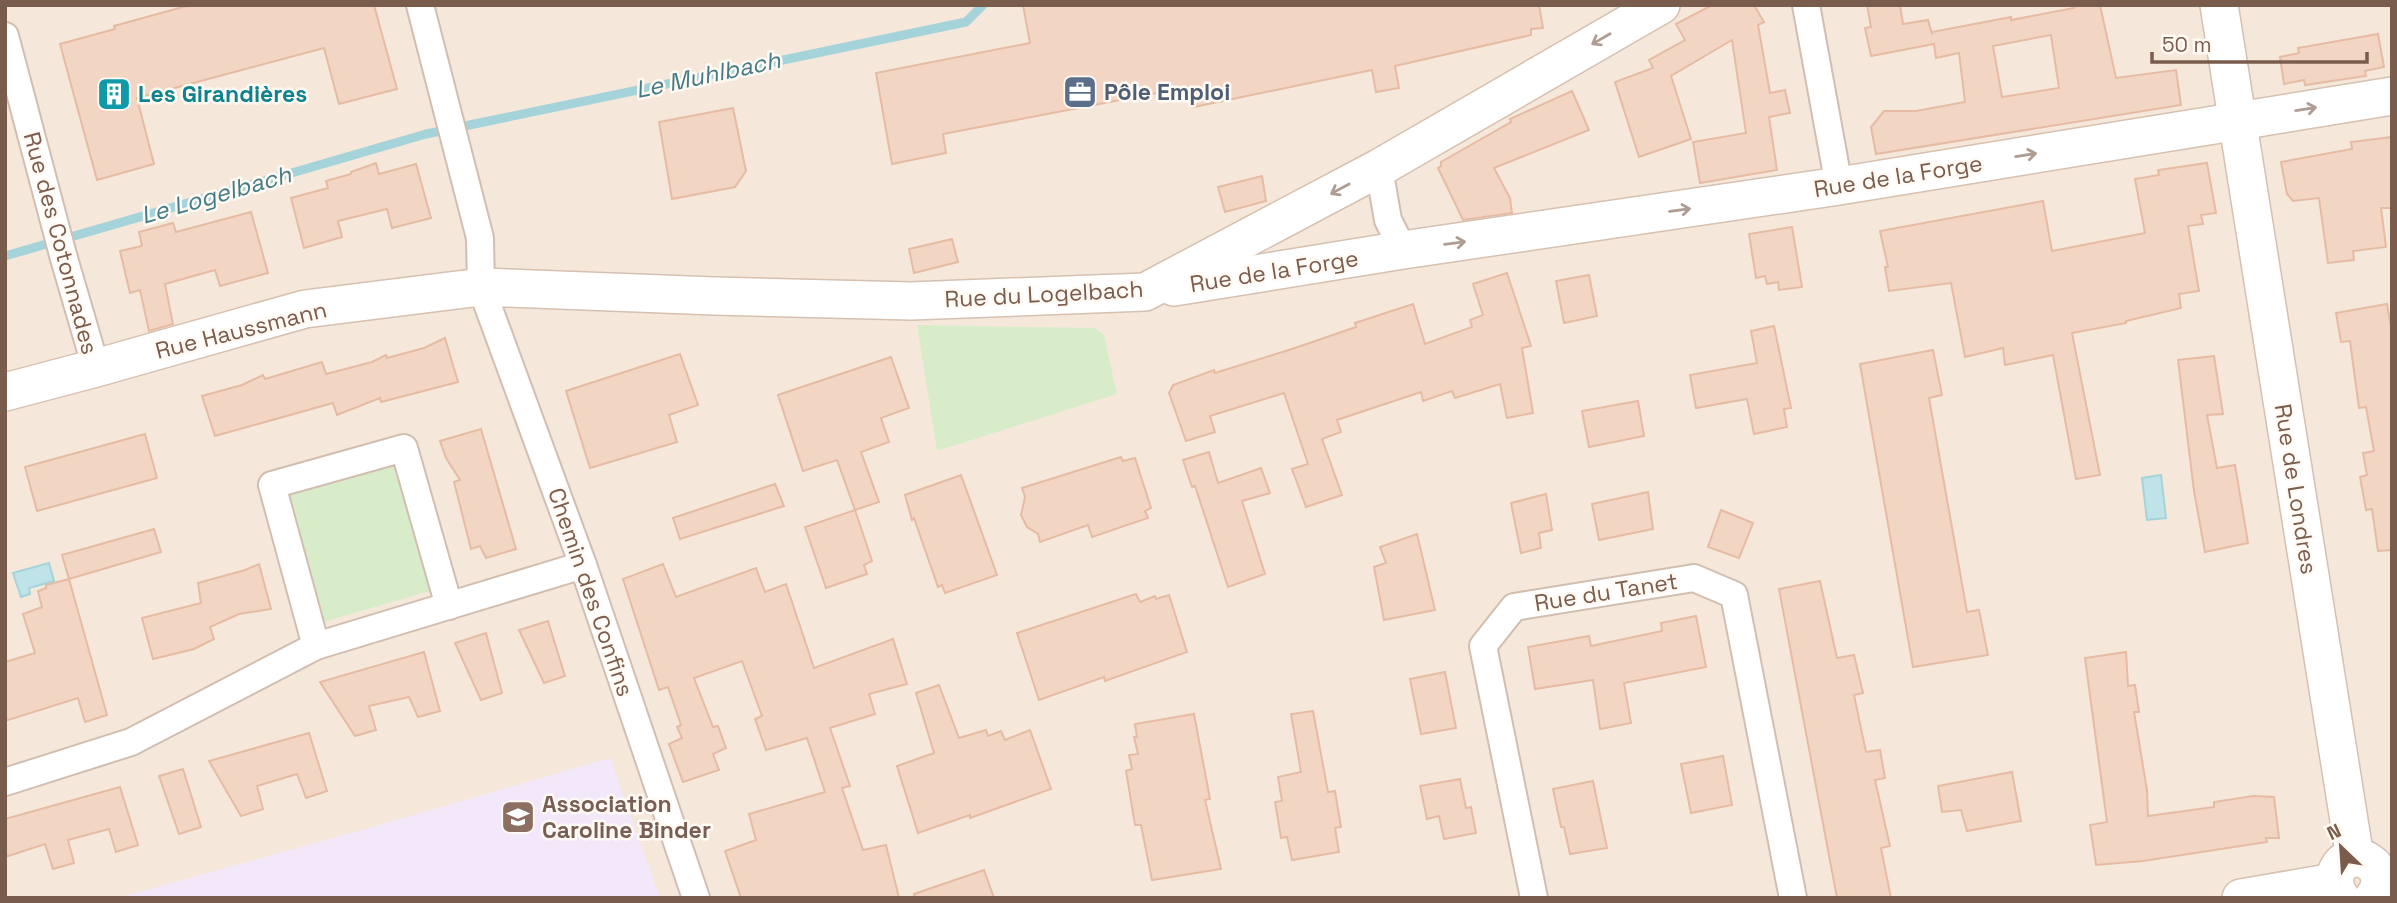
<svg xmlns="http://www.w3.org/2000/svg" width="2397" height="903" viewBox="0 0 2397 903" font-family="'Space Grotesk',sans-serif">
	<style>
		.residential { fill: #f5e8da }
		.education { fill: #f3e8fa }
		.green { fill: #d8ecc9 }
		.water { fill: #bfe3e8; stroke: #a5d3da; stroke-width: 2 }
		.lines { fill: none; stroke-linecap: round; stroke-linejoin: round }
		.stream { stroke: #a5d3da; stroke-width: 9 }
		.building { fill: #f3d5c3; stroke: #e6bba3; stroke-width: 2; fill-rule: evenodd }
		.street-casing { stroke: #d1beb0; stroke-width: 30 }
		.secondary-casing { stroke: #d6c0b0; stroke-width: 40 }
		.street { stroke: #fff; stroke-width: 26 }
		.secondary { stroke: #fff; stroke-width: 37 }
		.oneway { stroke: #af9d94 }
		.labels { text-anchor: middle; stroke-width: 5; stroke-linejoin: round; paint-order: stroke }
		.service-label { font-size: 23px; font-weight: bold; fill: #4e5e75; stroke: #fffaf3; text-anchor: start }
		.culture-label { font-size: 23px; font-weight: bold; fill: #0d838f; stroke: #fffaf3; text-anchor: start }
		.street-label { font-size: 23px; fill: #7a5c4d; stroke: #fffaf3 }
		.education-label { font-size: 23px; font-weight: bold; fill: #785e54; stroke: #fffaf3; text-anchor: start }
		.water-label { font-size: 24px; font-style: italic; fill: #437c86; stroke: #fffaf3 }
	</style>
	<rect width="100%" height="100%" fill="#fdf6ec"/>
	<rect class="residential" x="5" y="5" width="2387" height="893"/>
	<path class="education" d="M610 758 660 898H118L369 828Z"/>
	<g class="green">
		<path d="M917 325 1095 328 1104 335 1117 394 937 451Z"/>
		<path d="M401 463 437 589 319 623 285 495Z"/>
	</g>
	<g class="water">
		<path d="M2161 475 2166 518 2147 520 2142 478Z"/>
		<path d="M49 563 54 581 29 588 30 594 21 597 13 573Z"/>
	</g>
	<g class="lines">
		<path class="stream" d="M5 256 426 134 966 22 983 5"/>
	</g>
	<g class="building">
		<path d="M190 5H374L397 89 339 104 324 48 137 98 154 164 97 180 60 44 115 29 114 26Z"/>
		<path d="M1023 5H1539L1543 28 1531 29V35L1395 66 1399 88 1376 92 1372 70 1194 107 1188 87 943 134 946 153 892 164 876 73 1030 43Z"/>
		<path d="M1712 5H1754L1764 22 1758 25 1770 93 1785 90 1790 113 1769 117 1777 170 1700 183 1693 142 1746 133 1732 40 1671 76 1691 139 1639 157 1615 82 1653 68 1649 60 1685 40 1676 24Z"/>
		<path d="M1867 5H1900L1903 24 1928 20 1932 34V32L2011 17V20L2074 8V5H2100L2116 78 2176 70 2181 105 1876 154 1871 127 1884 111H1916L1965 102 1959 53 1936 58 1934 44 1871 56 1865 28 1871 27ZM2051 35 2059 88 2002 97 1993 46Z"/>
		<path d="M2378 34 2384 67 2365 71 2366 76 2305 85 2304 80 2284 84 2280 57 2299 53 2298 48Z"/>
		<path d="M1572 91 1589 130 1494 168 1510 198 1512 213 1463 220 1438 168 1441 166V162L1511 122 1510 119Z"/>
		<path d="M733 108 746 171 735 187 672 199 659 122Z"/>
		<path d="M2392 137V208H2381L2386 247 2353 251 2354 260 2328 263 2319 198 2293 201 2287 194 2281 162 2352 149 2351 142Z"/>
		<path d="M376 163 379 174 416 164 431 218 392 228 387 209 338 221 342 237 304 248 291 198 328 188 326 181 351 174V172Z"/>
		<path d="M2207 163 2216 213 2201 215 2203 224 2188 226 2199 291 2179 294 2181 308 2126 321V323L2072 333 2100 475 2076 479 2053 355 2005 365 2003 348 1965 357 1951 283 1889 291 1885 267H1888L1880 231 2043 201 2052 251 2145 233 2135 179 2159 175 2158 170Z"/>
		<path d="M1262 176 1266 201 1225 212 1218 187Z"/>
		<path d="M251 212 268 273 220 286 215 270 165 284 173 324 149 331 140 290 130 293 120 251 142 246 139 232 173 223 176 232Z"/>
		<path d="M1792 227 1802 287 1779 290 1778 282 1767 284 1765 276 1756 278 1749 234Z"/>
		<path d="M952 239 958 262 914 273 909 249Z"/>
		<path d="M1507 273 1531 346 1522 348 1533 413 1507 418 1500 384 1455 398 1452 391 1423 401 1421 392 1337 420 1341 432 1322 439 1342 495 1306 507 1292 469 1308 464 1284 393 1210 416 1215 432 1186 441 1169 393 1173 385 1214 370 1215 373 1295 348 1356 327 1355 323 1413 304 1425 344 1472 327 1470 320 1483 315 1473 284Z"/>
		<path d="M1589 275 1597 316 1564 323 1556 281Z"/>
		<path d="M2387 304 2392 332V550L2378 551 2372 509 2366 510 2360 477 2367 475 2363 453 2374 451 2366 407 2359 408 2350 341 2341 342 2336 313Z"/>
		<path d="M1774 326 1791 408 1784 409 1787 427 1754 434 1747 399 1696 408 1690 375 1757 363 1751 331Z"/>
		<path d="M445 338 458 382 381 402 380 398 337 415 333 403 215 436 202 396 242 385 263 375 265 379 322 362 326 374 372 362 386 355 387 358 424 348Z"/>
		<path d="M1933 350 1942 395 1929 398 1967 612 1979 610 1988 655 1913 667 1860 364Z"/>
		<path d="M680 354 698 405 669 415 677 442 590 468 566 391Z"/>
		<path d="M2214 356 2223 414 2207 415 2217 468 2235 465 2248 543 2205 552 2194 491 2178 360Z"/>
		<path d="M891 357 909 408 881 418 889 442 861 452 879 502 855 510 837 460 803 471 778 395Z"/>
		<path d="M1638 401 1644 436 1589 447 1582 411Z"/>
		<path d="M481 429 516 549 486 558 480 546 471 549 454 482 460 480 446 458 440 441Z"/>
		<path d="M145 434 157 478 37 511 25 467Z"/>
		<path d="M1209 452 1218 483 1261 468 1270 493 1242 501 1265 574 1228 587 1195 486 1192 487 1183 460Z"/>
		<path d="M1121 457 1123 461 1135 458 1151 508 1145 511 1148 518 1092 537 1088 525 1040 542 1038 534 1027 527 1021 515 1025 497 1022 488Z"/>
		<path d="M961 475 997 575 945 593 942 585 938 587 914 518 912 520 905 495Z"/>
		<path d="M775 484 784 506 680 539 673 518Z"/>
		<path d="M1648 492 1653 529 1599 540 1592 504Z"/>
		<path d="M1546 494 1552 530 1539 533 1541 548 1521 553 1511 503Z"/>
		<path d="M855 510 872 561 864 565 867 574 826 588 805 527Z"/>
		<path d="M1721 510 1753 523 1739 558 1708 547Z"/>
		<path d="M154 529 161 552 69 579 62 555Z"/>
		<path d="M1417 534 1435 610 1384 620 1374 567 1386 563 1380 547Z"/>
		<path d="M259 564 271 609 239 614 210 627 214 639 194 649 153 659 142 618 201 603 198 583 245 570Z"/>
		<path d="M663 564 676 597 756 568 765 592 786 584 814 668 893 639 907 684 869 694 875 714 830 728 850 786 842 788 863 850 886 845 899 898H741L725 851 756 840 749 814 825 792 807 738 766 750 755 719 762 716 742 661 694 678 713 727 718 726 726 748 713 754 719 770 683 782 669 744 682 738 677 727 681 725 668 687 659 690 623 579Z"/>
		<path d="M69 579 107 715 85 722 78 698 5 721V662L35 653 23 614 42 607 38 591 46 588V585Z"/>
		<path d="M1820 581 1837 658 1854 655 1863 693 1854 695 1866 752 1880 750 1885 778 1875 780 1890 846 1881 848 1891 898H1837L1779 589Z"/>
		<path d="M1136 594 1140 602 1155 596 1156 599 1169 595 1187 652 1105 681 1104 677 1039 700 1017 633Z"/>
		<path d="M1696 616 1706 667 1624 683 1631 723 1600 729 1593 680 1535 689 1528 647 1589 636 1591 646 1662 631 1661 623Z"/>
		<path d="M548 621 565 676 544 683 519 630Z"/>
		<path d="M486 633 502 693 481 700 455 643Z"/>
		<path d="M424 652 440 711 418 717 409 697 369 706 376 730 355 736 320 682Z"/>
		<path d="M2126 652 2128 686 2135 685 2139 712H2134L2147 790 2148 816 2214 807V802L2253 796 2274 797 2279 838H2266L2267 842 2143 861 2096 865 2090 825 2107 822 2085 658Z"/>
		<path d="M1445 672 1456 728 1421 734 1410 679Z"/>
		<path d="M939 685 959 738 986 730 988 736 1001 731 1005 740 1030 730 1051 789 970 818V815L918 833 897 766 934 753 916 693Z"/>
		<path d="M1313 711 1328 792 1335 791 1341 827 1335 828 1339 852 1292 860 1287 837 1281 838 1275 802 1282 801 1278 777 1301 772 1291 714Z"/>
		<path d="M1194 714 1210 799 1205 800 1221 869 1152 880 1141 825H1135L1126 771 1132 769 1129 755 1138 754 1134 737H1137L1135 724Z"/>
		<path d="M309 733 327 791 306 798 297 774 257 786 263 809 241 816 209 761Z"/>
		<path d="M1723 756 1732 805 1691 813 1681 764Z"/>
		<path d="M183 769 201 827 179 834 159 776Z"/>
		<path d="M2012 772 2021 821 1967 831 1961 810 1942 812 1938 786Z"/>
		<path d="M1460 779 1466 808 1471 807 1476 833 1444 839 1439 816 1427 819 1420 786Z"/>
		<path d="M1593 781 1607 848 1570 854 1564 827H1561L1553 789Z"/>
		<path d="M120 787 138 845 116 852 109 829 68 840 74 863 53 869 45 844 5 857V819Z"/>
		<path d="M984 870 994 898H915L914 894Z"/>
	</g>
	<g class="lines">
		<g class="street-casing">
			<g id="street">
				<path d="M420 5 480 238 481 287 583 565 696 898"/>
				<path d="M1806 5 1839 186"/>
				<path d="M5 36 63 255 96 368"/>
				<path d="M1379 168 1388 220 1403 250"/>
				<path d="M316 646 272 485 404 448 449 606"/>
				<path d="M5 782 131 742 316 646 583 565"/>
				<path d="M1534 898 1483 646 1514 607 1694 578 1734 595 1793 898"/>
			</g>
		</g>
		<g class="secondary-casing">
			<g id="secondary">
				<path d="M2219 5 2355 858"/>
				<path d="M1174 287 1403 250 1839 186 2392 96"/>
				<path d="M5 392 96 368 305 309 481 287 714 296 911 301 1145 292 1379 168 1661 5"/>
				<path d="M2241 898 2334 882"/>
				<path d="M2341 898C2335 890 2332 881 2337 871 2351 840 2397 869 2373 898"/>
			</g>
		</g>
		<use href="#street" class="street"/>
		<use href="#secondary" class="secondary"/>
	</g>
	<defs><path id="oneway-shaft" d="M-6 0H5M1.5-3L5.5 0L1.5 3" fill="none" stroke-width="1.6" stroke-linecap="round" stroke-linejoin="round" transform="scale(1.75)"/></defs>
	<g class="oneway">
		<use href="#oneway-shaft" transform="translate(1601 39) rotate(150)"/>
		<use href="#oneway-shaft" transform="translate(2306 109) rotate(-9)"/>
		<use href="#oneway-shaft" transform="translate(2026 155) rotate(-9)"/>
		<use href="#oneway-shaft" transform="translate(1340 189) rotate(152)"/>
		<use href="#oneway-shaft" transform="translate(1680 210) rotate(-8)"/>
		<use href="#oneway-shaft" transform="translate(1455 243) rotate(-8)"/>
	</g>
	<defs>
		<g id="office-square" transform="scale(1.75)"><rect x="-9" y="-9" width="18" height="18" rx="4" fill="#5c6f8a" stroke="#fffaf3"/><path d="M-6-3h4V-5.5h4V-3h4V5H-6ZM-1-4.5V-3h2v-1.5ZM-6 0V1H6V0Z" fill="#fff"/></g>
		<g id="building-square" transform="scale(1.75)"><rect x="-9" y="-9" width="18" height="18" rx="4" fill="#0f9aa8" stroke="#fffaf3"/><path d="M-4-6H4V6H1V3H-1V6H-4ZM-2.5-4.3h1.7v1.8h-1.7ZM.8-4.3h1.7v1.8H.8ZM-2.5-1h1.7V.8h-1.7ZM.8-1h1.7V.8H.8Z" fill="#fff"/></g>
		<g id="school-square" transform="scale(1.75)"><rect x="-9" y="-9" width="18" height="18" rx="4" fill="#8d6e63" stroke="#fffaf3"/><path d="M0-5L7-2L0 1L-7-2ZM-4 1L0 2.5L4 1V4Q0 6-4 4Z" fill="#fff"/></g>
	</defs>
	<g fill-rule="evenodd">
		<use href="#office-square" x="1080" y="92"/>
		<use href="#building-square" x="114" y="94"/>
		<use href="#school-square" x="518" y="817"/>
	</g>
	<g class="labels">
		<g class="service-label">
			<text x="1104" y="100">Pôle Emploi</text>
		</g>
		<g class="culture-label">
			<text x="138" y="102">Les Girandières</text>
		</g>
		<g class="street-label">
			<text transform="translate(1898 176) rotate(-9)" y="8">Rue de la Forge</text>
			<text transform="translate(61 243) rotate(75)" y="8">Rue des Cotonnades</text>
			<text transform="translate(1274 271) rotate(-9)" y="8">Rue de la Forge</text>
			<text transform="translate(1044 294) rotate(-3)" y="8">Rue du Logelbach</text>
			<text transform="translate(241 330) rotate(-14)" y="8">Rue Haussmann</text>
			<text transform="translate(2296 489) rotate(81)" y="8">Rue de Londres</text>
			<text transform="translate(591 592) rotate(71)" y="8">Chemin des Confins</text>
			<text transform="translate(1606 592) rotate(-9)" y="8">Rue du Tanet</text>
		</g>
		<g class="education-label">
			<text x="542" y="812">Association<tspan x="542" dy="26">Caroline Binder</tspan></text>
		</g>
		<g class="water-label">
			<text transform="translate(708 75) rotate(-12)" y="8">Le Muhlbach</text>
			<text transform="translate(216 195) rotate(-16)" y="8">Le Logelbach</text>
		</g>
	</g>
	<rect width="2397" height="903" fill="none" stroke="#7a5c4d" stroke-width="14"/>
	<g transform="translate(2341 847) rotate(335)" stroke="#fffaf3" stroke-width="5" paint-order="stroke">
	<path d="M0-5L12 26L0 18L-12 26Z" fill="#7a5c4d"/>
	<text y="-10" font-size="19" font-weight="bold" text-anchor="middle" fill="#7a5c4d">N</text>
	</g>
	<path d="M2152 52v10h215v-10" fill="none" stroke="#7a5c4d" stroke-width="3.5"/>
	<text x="2162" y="52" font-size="21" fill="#7a5c4d" stroke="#fffaf3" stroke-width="5" paint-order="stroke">50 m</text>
</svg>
